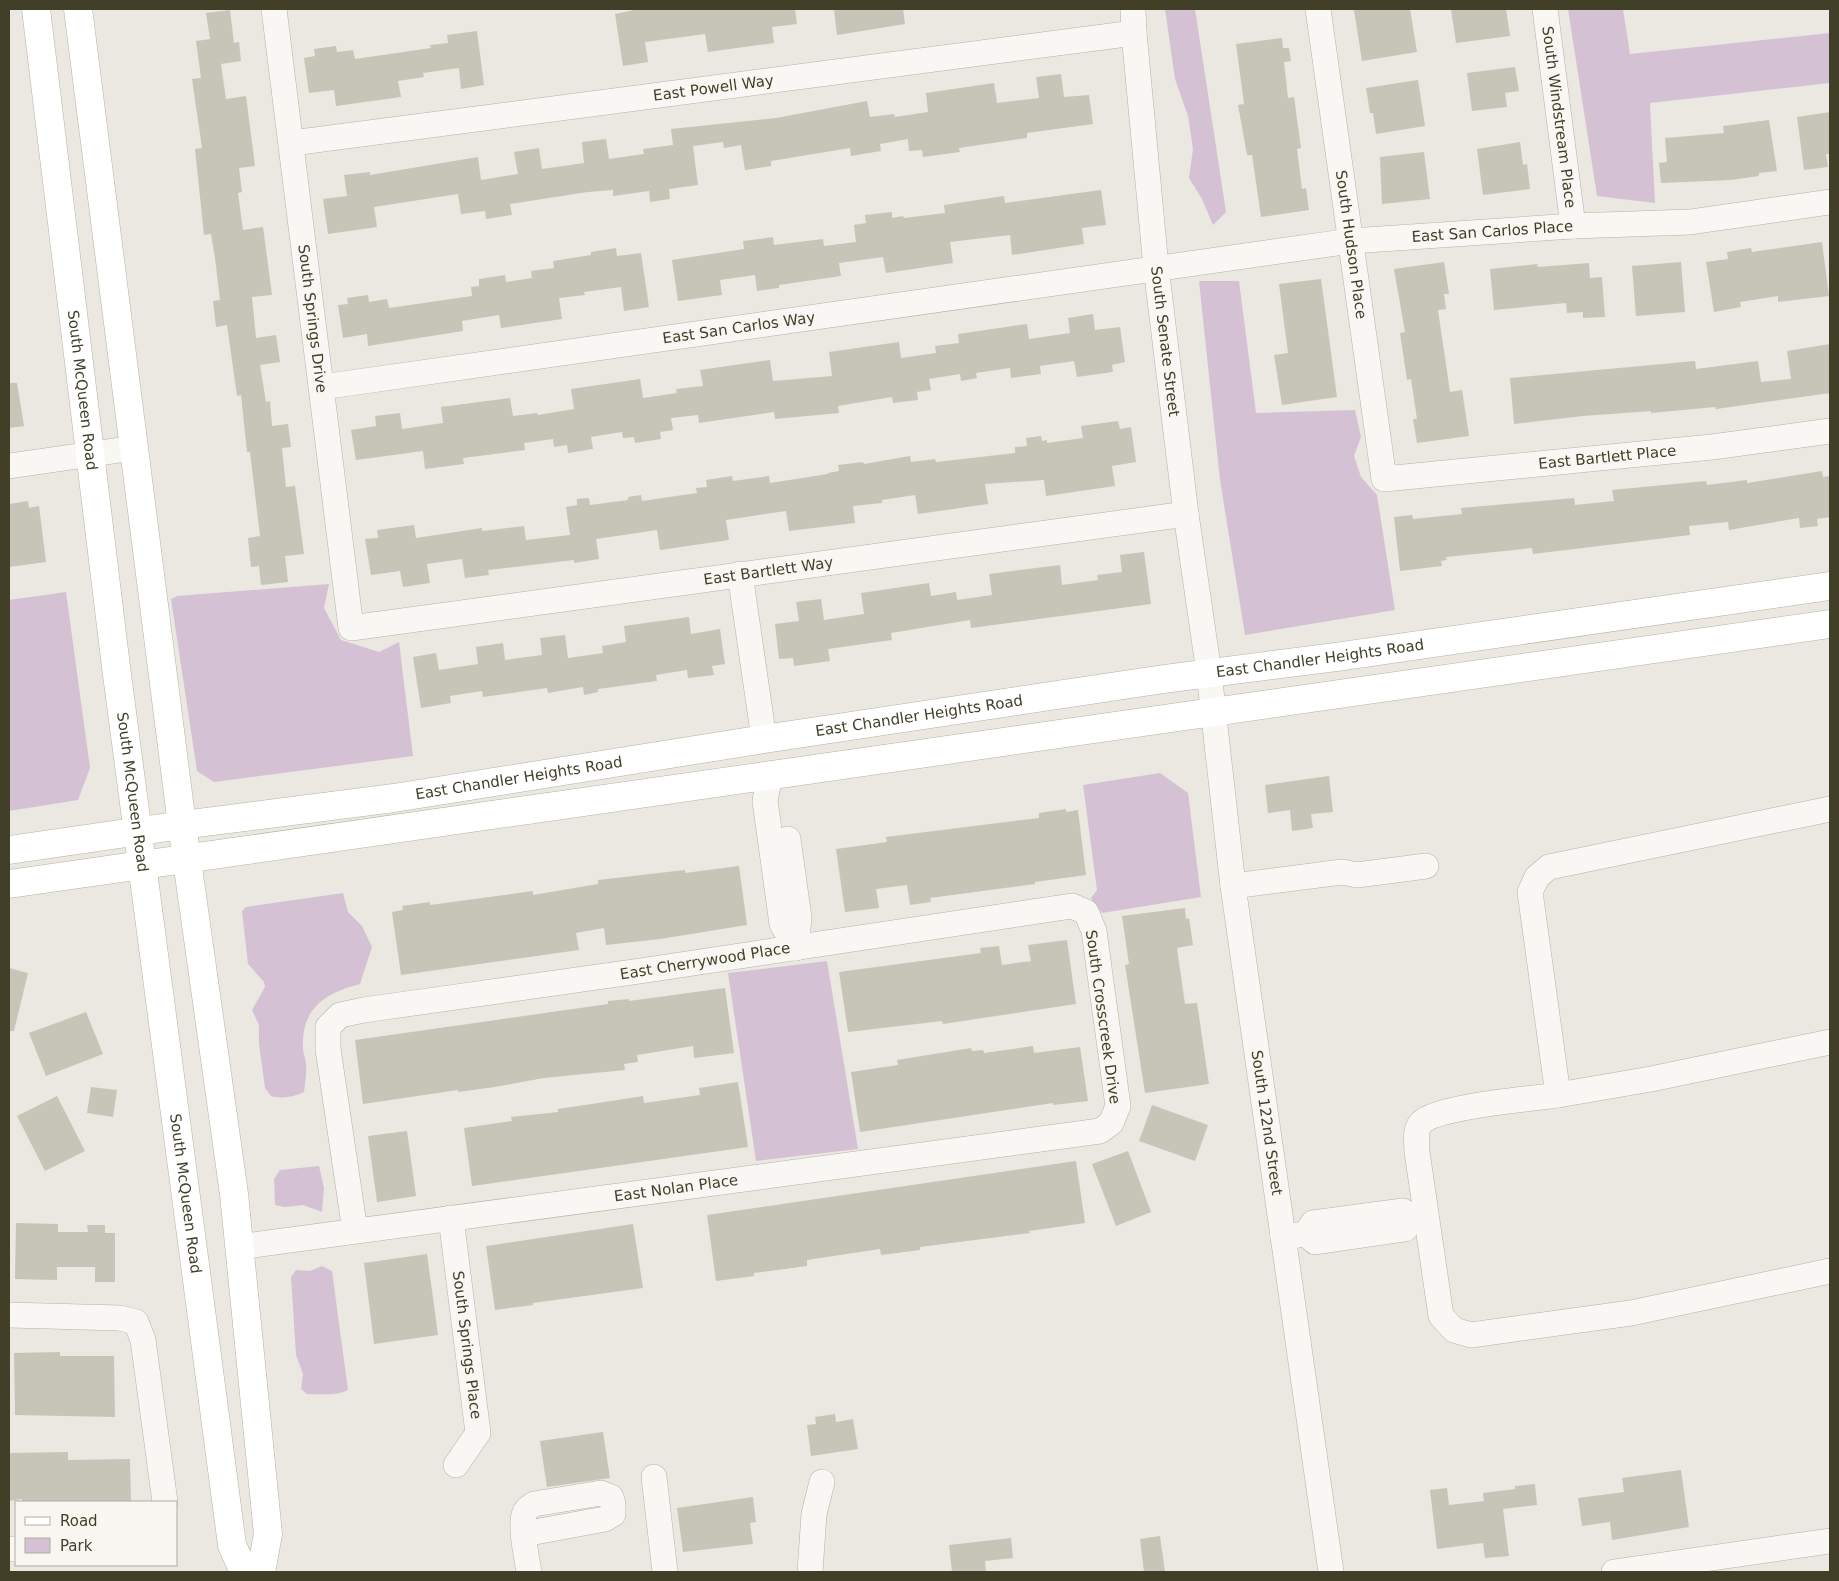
<svg xmlns="http://www.w3.org/2000/svg" width="1839" height="1581" viewBox="0 0 1839 1581" font-family="'DejaVu Sans',sans-serif">
	<style>
		.green { fill: #d4c2d4 }
		.building { fill: #c7c5b8 }
		.lines { fill: none; stroke-linecap: round; stroke-linejoin: round }
		.minor-casing { stroke: #b4b2a6; stroke-width: 26 }
		.major-casing { stroke: #b6b3a0; stroke-width: 29 }
		.minor { stroke: #f8f7f3; stroke-width: 25 }
		.major { stroke: #fff; stroke-width: 28 }
		.labels { text-anchor: middle; stroke-width: 4.5; stroke-linejoin: round; paint-order: stroke }
		.street-label { font-size: 15px; fill: #423f29; stroke: #f7f6f0 }
	</style>
	<rect width="100%" height="100%" fill="#eae8e1"/>
	<g class="green">
		<path d="M1165 9H1195L1226 212 1213 225 1202 199 1189 178 1193 149 1188 116 1175 79Z"/>
		<path d="M1568 9H1623L1630 54 1830 33V83L1650 103 1655 203 1597 196Z"/>
		<path d="M1239 281 1256 413 1355 410 1361 437 1354 456 1361 477 1377 495 1395 610 1245 635 1220 480 1199 281Z"/>
		<path d="M329 584 324 608 341 640 379 652 399 642 413 756 214 782 197 771 171 599 177 596Z"/>
		<path d="M66 592 90 768 78 800 9 811V600Z"/>
		<path d="M1160 773 1188 793 1201 897 1102 913 1091 898 1097 890 1083 785Z"/>
		<path d="M343 893 348 912 362 926 372 947 360 984C325 993 301 1008 303 1049 303 1054 306 1059 306 1064 307 1073 305 1083 304 1092 294 1097 282 1099 271 1096L265 1088 259 1044V1025L252 1010 265 987 264 982 248 964 242 911 246 907Z"/>
		<path d="M827 961 858 1149 756 1161 728 973Z"/>
		<path d="M319 1166 324 1188 322 1212 303 1205 285 1207 275 1205 274 1179 280 1170Z"/>
		<path d="M322 1266 332 1271 348 1390C337 1396 321 1394 307 1394L301 1389 303 1374 296 1355 291 1277 296 1270 310 1271Z"/>
	</g>
	<g class="building">
		<path d="M639 9H795L797 24 772 27 774 43 708 52 705 34 645 42 648 62 623 66 615 14Z"/>
		<path d="M834 9H903L905 24 837 35Z"/>
		<path d="M1364 9H1410L1417 52 1362 61 1354 10Z"/>
		<path d="M1451 9H1506L1510 36 1456 43Z"/>
		<path d="M230 10 234 43 239 42 241 61 221 64 226 99 246 96 255 166 239 168 242 192 238 193 243 230 263 227 272 295 252 297 256 338 276 335 280 362 260 365 266 402 270 401 272 426 288 424 291 447 282 448 286 487 295 486 304 554 285 556 288 582 261 585 259 566 251 567 248 538 260 536 250 452H247L241 395 237 396 227 325 216 327 213 301 220 300 215 258 211 234 204 235 195 149 202 148 192 79 201 78 196 41 210 39 206 13Z"/>
		<path d="M477 31 484 85 461 89 459 68 423 73 424 77 398 81 401 97 336 106 334 90 309 93 304 58 315 56 314 49 336 46 337 52 353 50 355 59 431 48 430 45 448 43 447 35Z"/>
		<path d="M1282 38 1283 48H1289L1291 61 1284 62 1288 98 1294 97 1301 148 1297 149 1302 189 1306 188 1309 210 1261 217 1252 155H1247L1238 105 1244 104 1236 44Z"/>
		<path d="M1515 67 1519 91 1505 93 1507 107 1472 111 1467 73Z"/>
		<path d="M1061 74 1064 97 1089 95 1093 124 1027 133V138L959 148 960 152 923 157 922 150 909 151 908 139 880 144 881 151 851 156 850 148 771 161V166L745 170 741 145 724 148 723 142 693 146 698 185 669 189 670 199 650 202 649 191 613 196V190L588 192 510 204 512 215 486 219 485 211 461 214 458 194 374 207 377 227 328 234 323 199 347 196 344 175 370 172V175L478 157 481 180 518 174 514 152 539 148 542 169 584 163 582 142 606 139 609 159 644 154 643 149 673 145 671 129 776 118 867 101 870 117 894 114 895 117 928 112 926 93 994 83 997 103 1039 98 1036 77Z"/>
		<path d="M1418 80 1425 126 1376 134 1373 113H1370L1366 88Z"/>
		<path d="M1830 112V154H1826L1828 167 1804 170 1797 117Z"/>
		<path d="M1769 120 1777 171 1759 173V176L1731 180 1661 183 1659 163 1667 162 1665 138 1724 133 1723 126Z"/>
		<path d="M1520 142 1523 165 1527 164 1530 189 1483 195 1477 149Z"/>
		<path d="M1424 152 1430 199 1382 204 1380 157Z"/>
		<path d="M1101 190 1106 225 1082 228 1084 244 1012 255 1010 235 975 239 950 242 953 263 886 273 883 257 839 263 841 276 779 285V288L757 291 755 275 720 280 722 295 678 301 672 260 744 249 743 241 773 237 774 245 823 239 824 246 856 242 854 225 866 223 865 215 892 212V218L903 216 904 218 945 213 944 205 1004 196 1005 203Z"/>
		<path d="M1822 242 1829 296 1778 302V296L1740 302 1741 307 1714 312 1706 262 1728 259 1727 252 1751 248 1752 252Z"/>
		<path d="M616 248 617 256 641 253 649 307 624 311 621 287 584 292 585 295 559 298 562 319 501 328 499 315 462 321 463 331 368 346 367 334 343 338 338 305 348 304 347 298 368 295 369 302 387 299 389 308 472 296 471 287 479 286V279L505 275 506 282 532 278 531 271 554 268 553 261 591 255V252Z"/>
		<path d="M1444 262 1449 294H1444L1446 309 1438 310 1450 392 1462 390 1469 436 1417 443 1413 419H1417L1411 379 1407 380 1400 333 1405 332 1394 269Z"/>
		<path d="M1681 262 1685 312 1636 316 1632 266Z"/>
		<path d="M1589 263 1590 278 1602 277 1605 317 1583 318V312L1567 313 1566 303 1494 310 1490 269 1537 264 1538 267Z"/>
		<path d="M1321 279 1337 397 1282 405 1274 355 1288 353 1279 284Z"/>
		<path d="M1093 314 1095 330 1120 327 1125 362 1112 365 1113 372 1077 377 1074 361 1040 366 1041 374 1011 378 1010 368 976 373 977 378 961 381 960 374 929 379 931 390 917 392 918 400 893 403 892 397 838 406 839 413 775 419 774 412 699 423 698 415 671 418 673 430 660 432 661 439 635 443 634 437 623 438 622 432 591 437 593 449 568 453 567 445 554 447 553 439 524 443 525 450 463 458 464 464 425 469 423 451 356 460 351 430 376 426 375 416 400 413 402 429 443 423 441 407 510 398 513 416 537 413 538 415 574 409 571 389 640 379 643 398 677 393 676 389 703 386 700 370 770 360 773 381 832 376 829 352 899 342 901 358 936 353 935 346 959 343 958 334 1027 324 1029 339 1070 333 1068 318Z"/>
		<path d="M1830 344V393L1716 409 1715 407 1651 413V411L1583 416 1514 424 1510 378 1695 361 1696 369 1758 361 1761 382 1791 379 1787 351Z"/>
		<path d="M9 383H17L24 426 9 428Z"/>
		<path d="M1118 421 1120 429 1131 427 1136 462 1112 466 1115 486 1046 496 1044 480 985 484 988 504 918 514 915 495 882 500V503L853 506 855 523 789 531 786 511 726 520 729 540 660 550 657 530 596 539 599 559 574 563V560L488 570 489 575 465 578 462 559 427 564 430 583 403 587 400 571 371 575 365 539 378 538 377 530 414 525 416 538 482 528V531L524 526 526 540 570 535 566 507 577 505V499L589 498 590 505 628 500V497L641 495 642 501 697 493 696 488 707 487 706 480 732 476 733 481 769 476 770 483 828 474V473L839 471 838 465 863 462 864 464 910 456 911 462 935 459 936 462 1015 453V447L1027 446 1026 438 1041 436 1042 441 1047 440V443L1083 438 1081 426Z"/>
		<path d="M1822 471 1823 477 1830 476V517L1817 519 1818 526 1800 528 1799 518 1729 530 1728 522 1689 526 1690 535 1533 554 1532 548 1446 557 1447 560 1441 561 1442 566 1400 571 1394 517 1412 515 1413 519 1462 514 1461 508 1574 498 1575 505 1614 501 1612 490 1706 481 1707 485 1747 480V483Z"/>
		<path d="M28 501 29 508 39 506 46 562 9 567V504Z"/>
		<path d="M1144 552 1151 604 971 628 970 620 891 633 892 640 828 649 830 661 794 666 793 658 779 659 775 624 799 621 796 602 821 599 824 620 864 614 861 593 929 583 931 596 956 592 957 600 992 595 989 574 1060 565 1062 585 1098 580 1097 575 1122 572 1120 555Z"/>
		<path d="M689 617 691 634 720 629 725 664 712 666 714 675 688 678 687 670 656 675 657 681 598 689V692L584 695 583 687 548 693 547 688 483 697 482 691 450 696 451 703 421 708 413 657 436 653 439 670 478 664 476 647 503 643 505 660 542 655 540 638 565 635 568 658 603 653 602 646 626 642 624 626Z"/>
		<path d="M1329 776 1333 812 1311 814 1313 828 1292 831 1290 810 1268 813 1265 785Z"/>
		<path d="M1066 809V812L1078 810 1086 875 1035 882V884L930 898 931 902 910 905 907 885 876 889 879 908 845 912 836 849 887 842 886 837 1039 818V813Z"/>
		<path d="M739 866 747 925 660 939 606 945 604 928 576 933 579 950 401 975 392 912 403 910 402 906 430 902V905L533 891V895L598 884V880L685 870V873Z"/>
		<path d="M1185 908 1186 919 1189 918 1193 945 1177 948 1185 1004 1197 1003 1209 1084 1145 1093 1125 965 1129 964 1122 916Z"/>
		<path d="M1067 940 1076 1004 943 1024 942 1021 848 1032 839 972 981 953 980 948 999 946 1002 965 1031 961 1028 945Z"/>
		<path d="M9 968 28 973 14 1031H9Z"/>
		<path d="M725 988 734 1053 694 1058 693 1046 637 1055 638 1062 624 1064 625 1070 544 1078 495 1087 458 1092V1090L363 1104 355 1040 608 1004V1001L629 999V1001Z"/>
		<path d="M86 1012 103 1054 46 1076 29 1033Z"/>
		<path d="M1033 1046 1034 1053 1080 1047 1088 1101 1053 1105V1103L860 1132 851 1072 898 1065 897 1060 971 1048 972 1051 983 1050 984 1053Z"/>
		<path d="M738 1082 748 1147 472 1186 464 1128 512 1121 511 1117 558 1112V1109L605 1102 643 1096 644 1103 700 1095 699 1088Z"/>
		<path d="M91 1087 117 1090 113 1117 87 1113Z"/>
		<path d="M57 1096 85 1151 45 1171 17 1116Z"/>
		<path d="M1152 1105 1208 1125 1195 1161 1139 1141Z"/>
		<path d="M407 1131 416 1196 377 1202 368 1136Z"/>
		<path d="M1128 1151 1151 1212 1116 1226 1092 1164Z"/>
		<path d="M1076 1161 1085 1223 1029 1231 1030 1233 920 1247V1250L881 1255 880 1249 807 1260V1266L754 1273V1276L716 1281 707 1215Z"/>
		<path d="M16 1223 58 1224V1232H88L87 1225H105V1233H115V1282H95V1267H57V1280L15 1279Z"/>
		<path d="M633 1224 643 1288 533 1303V1305L495 1310 486 1246Z"/>
		<path d="M427 1254 438 1335 374 1344 364 1263Z"/>
		<path d="M60 1352V1356H114L115 1417 15 1415 14 1353Z"/>
		<path d="M835 1414 836 1422 853 1419 858 1449 811 1456 807 1425 816 1424 815 1417Z"/>
		<path d="M603 1432 610 1478 547 1487 540 1441Z"/>
		<path d="M68 1452V1460L130 1459 131 1502H22V1499L9 1501V1453Z"/>
		<path d="M1681 1470 1689 1527 1612 1540 1610 1522 1582 1526 1578 1498 1624 1492 1622 1478Z"/>
		<path d="M1535 1484 1537 1505 1503 1509 1509 1556 1485 1558 1483 1543 1437 1549 1430 1490 1447 1488 1449 1505 1484 1501 1483 1493 1515 1489V1486Z"/>
		<path d="M753 1497 756 1522 750 1523 753 1544 683 1552 677 1508Z"/>
		<path d="M1160 1536 1165 1572H1144L1140 1539Z"/>
		<path d="M1011 1538 1013 1558 985 1561 986 1572H952L949 1545Z"/>
	</g>
	<g class="lines">
		<g class="minor-casing">
			<g id="minor">
				<path id="s1" d="M274 9 351 628 1186 514"/>
				<path id="s2" d="M1133 9 1134 33 1156 267 1186 514 1209 673 1233 886 1331 1572"/>
				<path id="s3" d="M1318 9 1384 479 1712 447 1830 431"/>
				<path id="s4" d="M1545 9 1573 226"/>
				<path id="s5" d="M292 143 1134 33"/>
				<path id="s6" d="M322 387 1351 241 1573 226 1690 222 1830 202"/>
				<path d="M9 466 134 448"/>
				<path d="M740 574 764 739"/>
				<path d="M770 775 765 801 782 924 796 948"/>
				<path d="M1830 809 1549 867 1537 877 1530 892 1558 1095 1651 1079 1830 1042"/>
				<path d="M788 839 799 918 796 948"/>
				<path d="M1233 886 1342 872 1357 875 1426 866"/>
				<path d="M1558 1095C1531 1099 1439 1106 1422 1122 1414 1129 1417 1142 1417 1152L1441 1316 1454 1330 1471 1335 1631 1313 1830 1271"/>
				<path id="s7" d="M451 1218 478 1433 456 1465"/>
				<path d="M1306 1234 1313 1223 1403 1211 1414 1218"/>
				<path d="M1283 1237 1306 1234 1315 1242 1405 1229 1414 1218 1426 1216"/>
				<path id="s8" d="M239 1247 1100 1131 1111 1123 1118 1106 1094 931 1086 912 1072 906 640 971 364 1010 340 1015 328 1027V1049L355 1231"/>
				<path d="M9 1315 120 1318 136 1322 143 1340 165 1502"/>
				<path d="M654 1477 665 1572"/>
				<path d="M524 1534 605 1519 613 1514V1504L611 1497 601 1493 534 1504C531 1506 526 1509 525 1512 519 1524 527 1558 529 1572"/>
				<path d="M9 1549H16"/>
				<path d="M810 1572 814 1514 822 1482"/>
				<path d="M1614 1572 1830 1541"/>
			</g>
		</g>
		<g class="major-casing">
			<g id="major">
				<path id="s9" d="M36 9 116 667 232 1545 244 1572"/>
				<path d="M78 9 182 825 234 1194 268 1534 261 1572"/>
				<path id="s10" d="M9 850 182 825 394 798 764 739 1164 679 1336 657 1830 586"/>
				<path d="M9 884 1830 624"/>
			</g>
		</g>
		<use href="#minor" class="minor"/>
		<use href="#major" class="major"/>
	</g>
	<g class="labels">
		<g class="street-label">
			<text dy="5" stroke="none"><textPath href="#s5" startOffset="425">East Powell Way</textPath></text>
			<text dy="5" stroke="none"><textPath href="#s4" startOffset="109">South Windstream Place</textPath></text>
			<text dy="5" stroke="none"><textPath href="#s6" startOffset="1181">East San Carlos Place</textPath></text>
			<text dy="5" stroke="none"><textPath href="#s3" startOffset="238">South Hudson Place</textPath></text>
			<text dy="5" stroke="none"><textPath href="#s1" startOffset="312">South Springs Drive</textPath></text>
			<text dy="5" stroke="none"><textPath href="#s6" startOffset="421">East San Carlos Way</textPath></text>
			<text dy="5" stroke="none"><textPath href="#s2" startOffset="334">South Senate Street</textPath></text>
			<text dy="5" stroke="none"><textPath href="#s9" startOffset="384">South McQueen Road</textPath></text>
			<text dy="5" stroke="none"><textPath href="#s3" startOffset="699">East Bartlett Place</textPath></text>
			<text dy="5" stroke="none"><textPath href="#s1" startOffset="1045">East Bartlett Way</textPath></text>
			<text dy="5" stroke="none"><textPath href="#s10" startOffset="1325">East Chandler Heights Road</textPath></text>
			<text dy="5" stroke="none"><textPath href="#s10" startOffset="920">East Chandler Heights Road</textPath></text>
			<text dy="5" stroke="none"><textPath href="#s10" startOffset="515">East Chandler Heights Road</textPath></text>
			<text dy="5" stroke="none"><textPath href="#s9" startOffset="789">South McQueen Road</textPath></text>
			<text transform="translate(705 961) rotate(-9)" y="5">East Cherrywood Place</text>
			<text transform="translate(1103 1017) rotate(82)" y="5">South Crosscreek Drive</text>
			<text dy="5" stroke="none"><textPath href="#s2" startOffset="1122">South 122nd Street</textPath></text>
			<text dy="5" stroke="none"><textPath href="#s8" startOffset="441">East Nolan Place</textPath></text>
			<text dy="5" stroke="none"><textPath href="#s9" startOffset="1194">South McQueen Road</textPath></text>
			<text dy="5" stroke="none"><textPath href="#s7" startOffset="128">South Springs Place</textPath></text>
		</g>
	</g>
	<rect width="1839" height="1581" fill="none" stroke="#423f29" stroke-width="20"/>
	<rect x="15" y="1501" width="162" height="65" fill="#f7f6f0" stroke="#afada0"/>
	<rect x="25" y="1517" width="25" height="8" fill="#ffffff" stroke="#afada0"/>
	<text x="60" y="1526" font-size="15" fill="#423f29">Road</text>
	<rect x="25" y="1538" width="25" height="15" fill="#d4c2d4" stroke="#afada0"/>
	<text x="60" y="1551" font-size="15" fill="#423f29">Park</text>
</svg>
